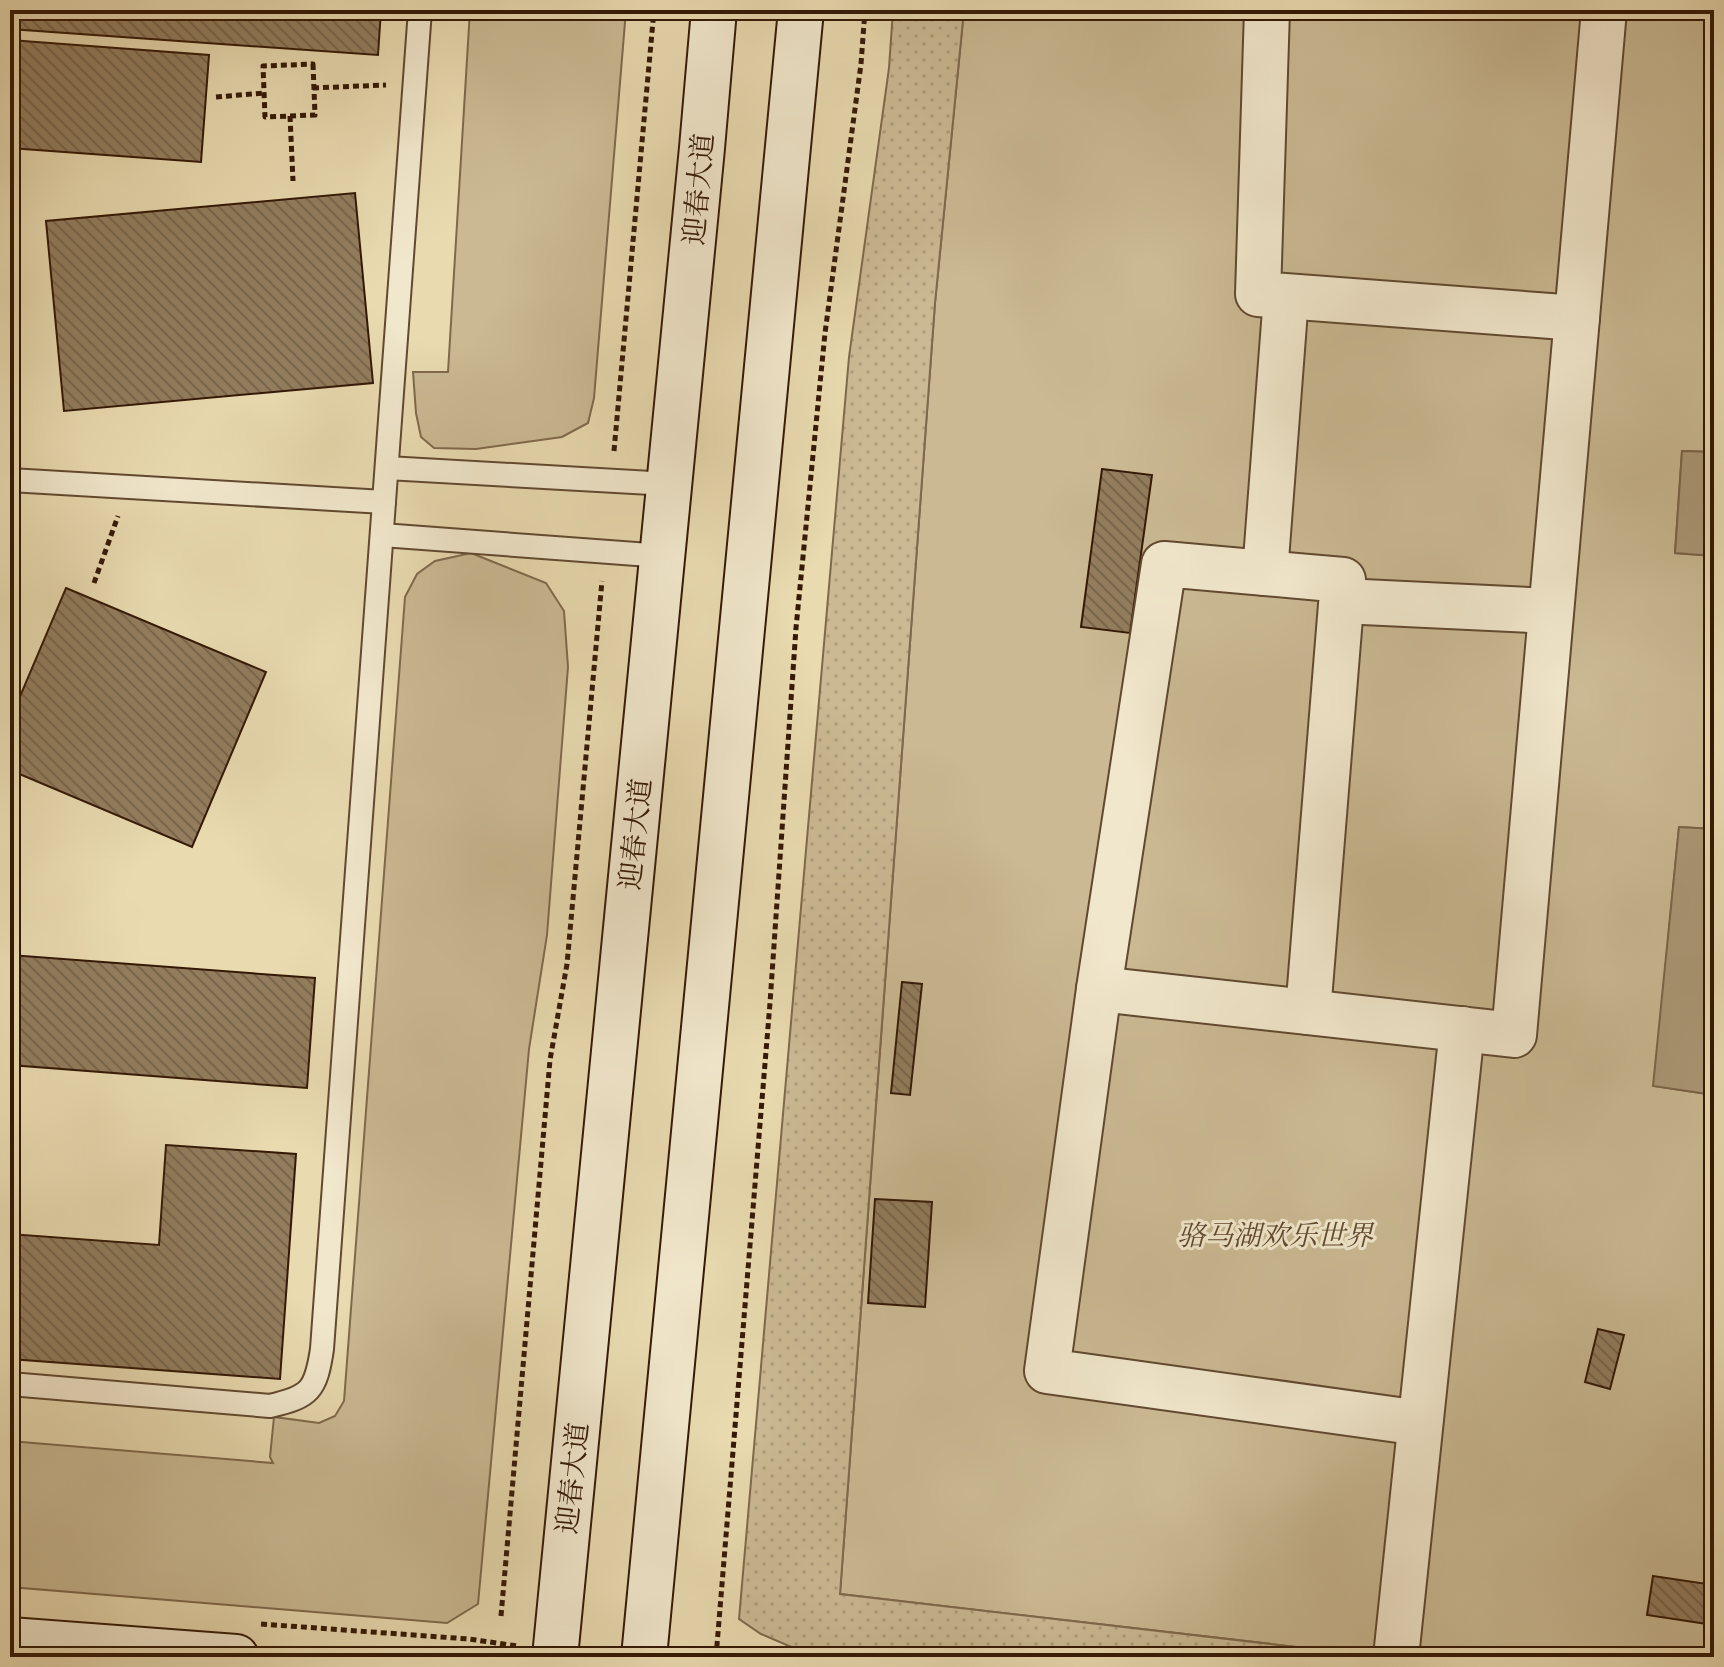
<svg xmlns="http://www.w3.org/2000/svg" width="1724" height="1667" viewBox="0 0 1724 1667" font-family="'Gentium Book Plus','Noto Serif SC',serif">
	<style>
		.green { fill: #cab993; stroke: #7f694c; stroke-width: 2 }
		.garden { fill: url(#garden-dots); stroke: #7f694c; stroke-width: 2 }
		.water { fill: #ab9876; stroke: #7b6549; stroke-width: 2 }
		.building { fill: url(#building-back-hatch); stroke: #341906; stroke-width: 2 }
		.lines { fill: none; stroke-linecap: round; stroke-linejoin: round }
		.lane-casing { stroke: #614930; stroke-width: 26 }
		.street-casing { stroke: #614930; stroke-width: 48 }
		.secondary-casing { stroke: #341906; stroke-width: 48 }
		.path { stroke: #341906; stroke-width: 5; stroke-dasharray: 6 4; stroke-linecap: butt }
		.lane { stroke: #f1e7cc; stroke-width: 22 }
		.street { stroke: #f1e7cc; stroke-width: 44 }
		.secondary { stroke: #f1e7cc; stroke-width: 44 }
		.labels { text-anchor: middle; stroke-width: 6; stroke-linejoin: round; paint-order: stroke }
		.street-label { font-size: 28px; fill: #341906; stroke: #f1e7cc }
		.park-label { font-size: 28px; font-style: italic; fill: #614930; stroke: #f1e7cc }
	</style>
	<defs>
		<pattern id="garden-dots" width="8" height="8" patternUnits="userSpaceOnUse" patternTransform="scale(2)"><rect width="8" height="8" fill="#cab993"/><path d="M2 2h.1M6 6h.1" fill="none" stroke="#ae9e7d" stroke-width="1.8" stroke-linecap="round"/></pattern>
		<pattern id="building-back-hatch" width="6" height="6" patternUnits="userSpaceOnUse" patternTransform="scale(2)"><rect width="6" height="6" fill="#927d5e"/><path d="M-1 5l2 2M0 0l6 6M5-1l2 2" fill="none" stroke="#78664c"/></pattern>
	</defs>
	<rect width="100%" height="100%" fill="#e9dab0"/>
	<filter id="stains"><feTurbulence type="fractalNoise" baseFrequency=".0025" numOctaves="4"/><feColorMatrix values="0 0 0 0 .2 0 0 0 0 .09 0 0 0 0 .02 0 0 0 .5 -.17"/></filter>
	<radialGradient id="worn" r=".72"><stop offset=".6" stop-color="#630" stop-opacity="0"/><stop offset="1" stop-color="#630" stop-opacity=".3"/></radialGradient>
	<g class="green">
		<path d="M470 10H626L594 398 588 423 562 437 476 449 434 448 421 437 416 413 413 372H448Z"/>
		<path d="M964 10H1714V452L1682 451 1675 553 1714 556V829L1679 827 1654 1086 1714 1095V1657H1383L840 1594 935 303Z"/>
		<path d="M471 553 546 583 564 611 568 667 547 935 529 1049 478 1604 447 1623 10 1587V1441L273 1463 270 1457 274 1417 319 1423 335 1416 344 1401 405 597 417 574 435 561Z"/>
	</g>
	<path class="garden" d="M893 10H964L935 303 840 1594 1383 1657H883L796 1649 761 1634 739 1619 849 357 889 68Z"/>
	<g class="water">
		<path d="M1682 451 1714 452V556L1675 553Z"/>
		<path d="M1679 827 1714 829V1095L1653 1086Z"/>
	</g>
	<g class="building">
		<path d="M10 10H381L378 55 10 29Z"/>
		<path d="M10 40 209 55 201 162 10 148Z"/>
		<path d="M355 193 373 383 64 411 46 221Z"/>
		<path d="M1102 469 1152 475 1130 633 1081 627Z"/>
		<path d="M66 588 266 672 192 847 10 770V720Z"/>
		<path d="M10 955 315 978 307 1088 10 1065Z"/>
		<path d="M902 982 922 984 910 1095 891 1093Z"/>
		<path d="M166 1145 296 1154 280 1379 10 1359V1234L159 1245Z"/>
		<path d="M875 1199 932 1202 925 1307 868 1303Z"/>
		<path d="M1598 1329 1624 1335 1610 1389 1585 1382Z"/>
		<path d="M1653 1576 1714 1585V1625L1647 1615Z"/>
	</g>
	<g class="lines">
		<g class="lane-casing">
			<g id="lane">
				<path d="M387 468 669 484"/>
				<path d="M10 480 384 502"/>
				<path d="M382 535 663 556"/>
				<path d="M10 1384 270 1406C310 1397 316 1390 322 1349L420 10"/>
			</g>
		</g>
		<g class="street-casing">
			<g id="street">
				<path d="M1267 10 1258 294 1577 318"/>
				<path d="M1265 573 1286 297"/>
				<path d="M1342 601 1551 611"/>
				<path d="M1099 989 1514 1035 1604 10"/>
				<path d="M1308 1012 1343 580 1164 564 1099 989 1047 1371 1420 1423"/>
				<path d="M1396 1657 1462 1029"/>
			</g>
		</g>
		<g class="secondary-casing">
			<g id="secondary">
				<path d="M10 1640 236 1657"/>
				<path d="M555 1657 702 148 714 10"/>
				<path d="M644 1657 801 10"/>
			</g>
		</g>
		<g class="path">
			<path d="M313 64 315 115 265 117 263 66Z"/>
			<path d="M313 88 386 85"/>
			<path d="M216 97 264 93"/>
			<path d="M290 116 293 181"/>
			<path d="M614 451 654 10"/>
			<path d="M94 583 118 516"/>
			<path d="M501 1616 550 1060 567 964 602 581"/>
			<path d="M261 1624 469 1639 517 1646"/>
			<path d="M716 1657 770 1003 796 628 825 333 861 64 865 10"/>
		</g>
		<use href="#lane" class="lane"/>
		<use href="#street" class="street"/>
		<use href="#secondary" class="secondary"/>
	</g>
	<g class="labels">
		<g class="street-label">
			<text transform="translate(698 189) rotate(-85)" y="10">迎春大道</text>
			<text transform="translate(635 834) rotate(-84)" y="10">迎春大道</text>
			<text transform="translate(572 1478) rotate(-84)" y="10">迎春大道</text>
		</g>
		<g class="park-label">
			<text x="1275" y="1245">骆马湖欢乐世界</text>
		</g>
	</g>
	<rect width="1724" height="1667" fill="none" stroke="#e9dab0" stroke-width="40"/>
	<rect x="12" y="12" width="1700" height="1643" fill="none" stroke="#341906" stroke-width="4"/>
	<rect x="20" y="20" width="1684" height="1627" fill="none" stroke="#341906" stroke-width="2"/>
	<rect width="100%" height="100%" filter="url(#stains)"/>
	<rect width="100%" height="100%" fill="url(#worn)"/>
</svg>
